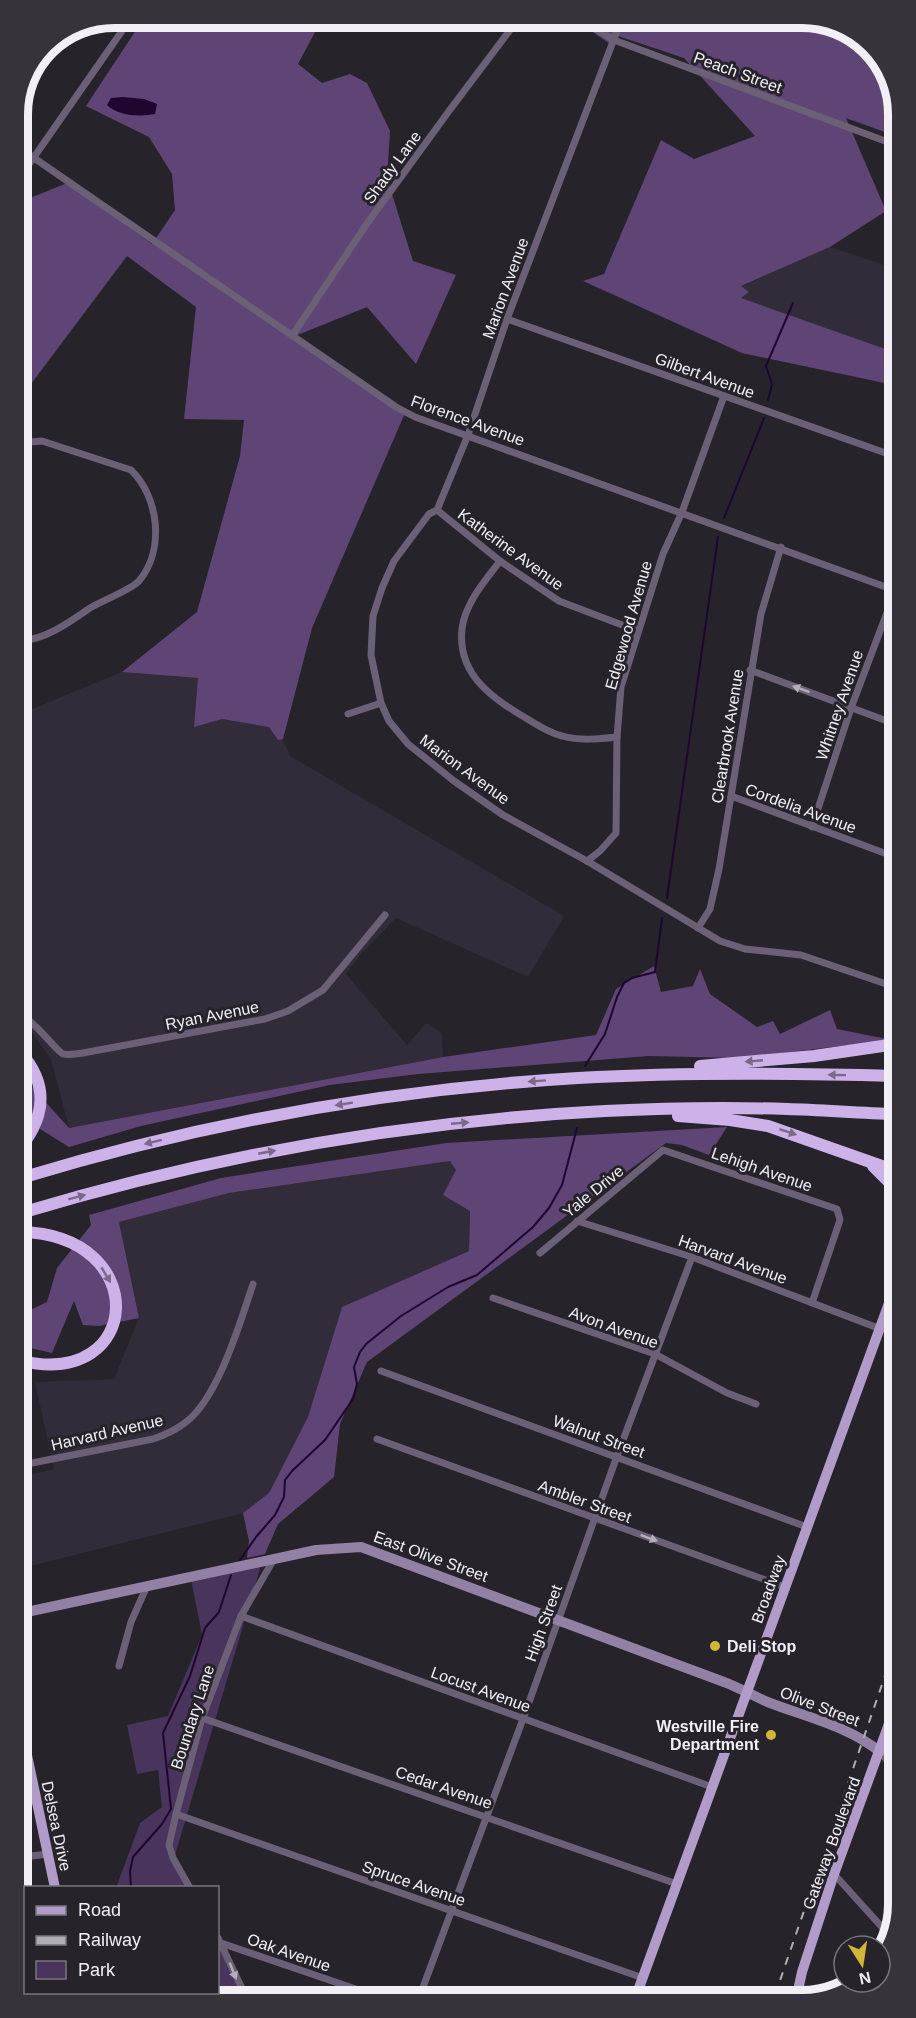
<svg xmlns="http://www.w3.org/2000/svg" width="916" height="2018" viewBox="0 0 916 2018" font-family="Helvetica,sans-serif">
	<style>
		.built { fill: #322b39 }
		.green { fill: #49345c }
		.forest { fill: #5e4575 }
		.water { fill: #1f0631 }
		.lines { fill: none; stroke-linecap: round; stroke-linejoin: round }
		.stream { stroke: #1f0631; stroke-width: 2 }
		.street { stroke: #6b6076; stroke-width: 7 }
		.secondary { stroke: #9381a5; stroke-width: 10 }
		.primary { stroke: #b19bc9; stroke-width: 10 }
		.highway { stroke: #cdb2e9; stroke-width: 12 }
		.rail { stroke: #b0adb4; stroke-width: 2; stroke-dasharray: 8 8; stroke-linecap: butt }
		.oneway { fill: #b5afbc }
		.oneway2 { fill: #7a6a8a }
		.poi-dot { fill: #d2b736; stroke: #27232b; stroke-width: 2 }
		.labels { text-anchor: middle; stroke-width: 6; stroke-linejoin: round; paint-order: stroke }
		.street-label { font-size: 16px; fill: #f2f0f6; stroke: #27232b }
		.poi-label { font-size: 16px; font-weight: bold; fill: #f2f0f6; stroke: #27232b; text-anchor: start }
		.rim { fill: none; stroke: #f2f0f6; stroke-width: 8 }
	</style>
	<rect width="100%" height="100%" fill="#27232b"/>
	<g class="built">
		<path d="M830 247 893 268 894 352 740 298V287Z"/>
		<path d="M122 672 199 678 222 719 270 727 278 740 283 739 290 756 564 916 528 977 396 918 361 954 346 974 407 1045 426 1023 442 1033 443 1057 69 1128 51 1059 30 1030 21 1025 20 714Z"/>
		<path d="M450 1161 456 1170 470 1211 469 1251 342 1307 309 1417 269 1493 243 1513 22 1568V1477L54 1469 35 1382 114 1379 139 1318 119 1222 229 1193Z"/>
	</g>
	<g class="green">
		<path d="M261 1565 173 1862 188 1887 116 1888 140 1823 162 1807 158 1770 137 1774 127 1725 168 1716 202 1635 191 1579Z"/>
		<path d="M218 1939 252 1999 108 2000 97 1996 96 1993 218 1992Z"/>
	</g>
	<g class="forest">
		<path d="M144 18H315V32L298 64 322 83 350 74 367 83 390 131 387 178 413 261 456 275 416 364 367 307 290 338 405 413 312 628 283 739 278 740 269 727 222 719 194 727 198 678 122 672 197 612 240 456 244 420 184 419 196 307 127 256 31 384 19 388 18 203 67 183 152 244 175 210 172 174 149 137 86 106Z"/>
		<path d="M573 18H808L860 38 893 83V135L846 118 886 211 830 247 741 286 749 292 741 298 894 352V385L742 353 583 281 604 274 661 140 694 159 755 136 684 58 615 35 610 44Z"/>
		<path d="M654 966 661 992 693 986 700 969 710 994 757 1027 773 1021 780 1034 830 1010 837 1029 892 1040 739 1058 649 1056 418 1074 330 1085 141 1126 69 1147 21 1117V1086H31L69 1128 443 1057 596 1035 616 989Z"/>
		<path d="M727 1127 709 1155 682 1145 666 1143 367 1362 340 1424 334 1477 278 1524 265 1554 247 1558 249 1541 243 1513 269 1493 308 1417 342 1307 469 1251 470 1211 443 1195 456 1170 450 1161 229 1193 119 1222 139 1318 99 1326 83 1325 74 1301 52 1353 22 1346V1314L47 1302 57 1268 91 1225 89 1215 221 1178 446 1143Z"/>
	</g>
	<path class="water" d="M123 97 144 99 157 104 155 114C140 117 118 116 107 105L111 98Z"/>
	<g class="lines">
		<g class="stream">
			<path d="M768 400 772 384 766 366 793 303"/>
			<path d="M724 518 764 418"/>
			<path d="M667 898 718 537"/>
			<path d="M585 1066 605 1034 617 997 624 983 632 978 655 972 662 918"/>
			<path d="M240 1560 256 1537 275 1515 284 1497 285 1480 292 1471 325 1440 353 1399 357 1384 354 1367 360 1352 366 1344 401 1316 448 1287 477 1275 533 1227 549 1208 562 1185 577 1128"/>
			<path d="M131 1888 130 1871 133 1857 162 1824 171 1809 163 1733 190 1676 205 1628 219 1612 231 1575"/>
			<path d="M153 1999 154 1992"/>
		</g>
		<g class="street">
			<path d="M576 18 614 40 893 144"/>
			<path d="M622 18 507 319 468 435 437 510 429 514 394 561 382 588 373 616 371 655 381 703 389 721 408 744 454 781 503 815 587 861 720 941 745 949 801 955 895 987"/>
			<path d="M18 147 396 407 415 417 894 590"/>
			<path d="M18 180 131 18"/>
			<path d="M507 319 894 456"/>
			<path d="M292 336 366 225 449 111 519 18"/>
			<path d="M19 443 42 441 131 470C159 497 165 550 139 581 132 589 102 601 90 608 70 622 45 640 20 641"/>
			<path d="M437 510 500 561 559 601 638 631"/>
			<path d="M500 561C485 581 465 603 462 629 457 676 494 699 529 720 539 726 550 733 562 736 580 741 599 739 617 737"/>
			<path d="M750 670 895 724"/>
			<path d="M348 714 381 703"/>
			<path d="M731 796 895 857"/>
			<path d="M812 827 851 708 894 594"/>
			<path d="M587 861 600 851 616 833 617 737 621 687 663 554 682 512 724 396"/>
			<path d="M698 928 710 909 719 869 761 614 781 547"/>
			<path d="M21 1015C36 1022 57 1052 63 1054 69 1055 77 1054 83 1053L265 1019 288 1011 323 990 385 915"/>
			<path d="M577 1221 692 1257 878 1328"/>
			<path d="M540 1253 663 1150 837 1209 840 1220 812 1303"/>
			<path d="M493 1298 655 1354 727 1393 756 1404"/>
			<path d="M381 1371 807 1527"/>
			<path d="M377 1439 785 1587"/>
			<path d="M22 1465 153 1439C165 1435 176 1430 186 1422 218 1398 240 1323 253 1284"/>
			<path d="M241 1616 712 1787"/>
			<path d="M119 1666 131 1622 147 1586"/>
			<path d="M202 1718 677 1884"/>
			<path d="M880 1752 898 1773"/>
			<path d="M176 1814 643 1978"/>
			<path d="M23 1857 48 1854"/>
			<path d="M834 1874 889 1935"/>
			<path d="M190 1888 173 1858 169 1845 176 1814 202 1718 241 1616 274 1559"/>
			<path d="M218 1938 247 1999"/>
			<path d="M221 1943 382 1998"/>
			<path d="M419 1998 523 1719 617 1456 692 1257"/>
		</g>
		<path class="secondary" d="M22 1613 316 1550 361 1547 724 1682C740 1688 755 1697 770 1703 807 1717 850 1727 880 1752"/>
		<g class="primary">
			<path d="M23 1736 55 1888"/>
			<path d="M797 1995 802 1972 834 1874 897 1702"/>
			<path d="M636 1996 896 1284"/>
		</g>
		<g class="highway">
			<path d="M21 1053C48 1084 46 1115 21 1147"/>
			<path d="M700 1066 814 1056 896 1044"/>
			<path d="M678 1116 730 1120 768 1126 896 1171"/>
			<path d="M873 1166 889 1182 896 1194"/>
			<path d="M21 1178C202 1123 390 1089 578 1078 684 1072 790 1073 896 1076"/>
			<path d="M21 1213C211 1156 407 1121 605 1111 666 1108 727 1107 787 1109 823 1110 859 1113 896 1114"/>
			<path d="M21 1232C152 1235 143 1389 22 1361"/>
			<path d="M893 1278 896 1256"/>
		</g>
		<path class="rail" d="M775 1995 897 1641"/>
	</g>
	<defs><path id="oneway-solid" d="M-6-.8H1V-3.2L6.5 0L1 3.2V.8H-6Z" transform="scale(1.5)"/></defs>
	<g class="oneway">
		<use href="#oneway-solid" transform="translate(801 689) rotate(-160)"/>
		<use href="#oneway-solid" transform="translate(649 1538) rotate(20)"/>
		<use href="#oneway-solid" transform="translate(233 1971) rotate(68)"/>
	</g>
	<g class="oneway2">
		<use href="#oneway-solid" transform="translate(754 1061) rotate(175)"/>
		<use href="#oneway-solid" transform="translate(837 1075) rotate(-179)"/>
		<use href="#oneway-solid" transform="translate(537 1081) rotate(176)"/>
		<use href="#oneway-solid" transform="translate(344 1104) rotate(171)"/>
		<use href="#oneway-solid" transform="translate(460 1123) rotate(-5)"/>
		<use href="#oneway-solid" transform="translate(788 1132) rotate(18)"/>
		<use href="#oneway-solid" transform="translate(153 1142) rotate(166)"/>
		<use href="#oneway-solid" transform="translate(267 1152) rotate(-11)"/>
		<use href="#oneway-solid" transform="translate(77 1197) rotate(-15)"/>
		<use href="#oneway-solid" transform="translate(106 1275) rotate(59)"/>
	</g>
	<g class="poi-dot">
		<circle cx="715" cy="1646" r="6"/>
		<circle cx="771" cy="1735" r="6"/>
	</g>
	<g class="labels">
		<g class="street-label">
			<text transform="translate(738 72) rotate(20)" y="6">Peach Street</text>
			<text transform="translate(392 167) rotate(-54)" y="6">Shady Lane</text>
			<text transform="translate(505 288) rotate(-70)" y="6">Marion Avenue</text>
			<text transform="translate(705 375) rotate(20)" y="6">Gilbert Avenue</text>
			<text transform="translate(468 420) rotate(20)" y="6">Florence Avenue</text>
			<text transform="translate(511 549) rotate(36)" y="6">Katherine Avenue</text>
			<text transform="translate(628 625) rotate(-74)" y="6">Edgewood Avenue</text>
			<text transform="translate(839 705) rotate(-71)" y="6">Whitney Avenue</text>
			<text transform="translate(727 736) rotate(-81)" y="6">Clearbrook Avenue</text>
			<text transform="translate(465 769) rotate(36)" y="6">Marion Avenue</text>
			<text transform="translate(801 808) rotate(20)" y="6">Cordelia Avenue</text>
			<text transform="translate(212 1015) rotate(-11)" y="6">Ryan Avenue</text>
			<text transform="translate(762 1169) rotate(19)" y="6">Lehigh Avenue</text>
			<text transform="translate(593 1191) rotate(-39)" y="6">Yale Drive</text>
			<text transform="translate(733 1259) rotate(20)" y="6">Harvard Avenue</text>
			<text transform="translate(614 1327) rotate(20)" y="6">Avon Avenue</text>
			<text transform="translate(107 1432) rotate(-13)" y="6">Harvard Avenue</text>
			<text transform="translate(599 1436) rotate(20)" y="6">Walnut Street</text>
			<text transform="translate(585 1501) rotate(20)" y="6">Ambler Street</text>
			<text transform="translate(431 1556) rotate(20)" y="6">East Olive Street</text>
			<text transform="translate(768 1589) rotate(-70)" y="6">Broadway</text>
			<text transform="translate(543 1623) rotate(-70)" y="6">High Street</text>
			<text transform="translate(481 1689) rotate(20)" y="6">Locust Avenue</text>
			<text transform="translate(820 1706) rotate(21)" y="6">Olive Street</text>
			<text transform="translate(192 1717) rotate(-72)" y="6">Boundary Lane</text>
			<text transform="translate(444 1787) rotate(19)" y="6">Cedar Avenue</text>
			<text transform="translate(57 1826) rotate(78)" y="6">Delsea Drive</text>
			<text transform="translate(831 1843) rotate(-70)" y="6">Gateway Boulevard</text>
			<text transform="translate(414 1883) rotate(19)" y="6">Spruce Avenue</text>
			<text transform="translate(289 1952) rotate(19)" y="6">Oak Avenue</text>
		</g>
		<g class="poi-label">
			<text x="727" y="1652">Deli Stop</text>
			<text x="759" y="1732" text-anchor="end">Westville Fire<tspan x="759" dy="18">Department</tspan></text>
		</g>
	</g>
	<path d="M0 0H916V2018H0ZM114 28H802A86 86 0 0 1 888 114V1904A86 86 0 0 1 802 1990H114A86 86 0 0 1 28 1904V114A86 86 0 0 1 114 28Z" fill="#37333b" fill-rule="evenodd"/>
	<path class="rim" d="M114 28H802A86 86 0 0 1 888 114V1904A86 86 0 0 1 802 1990H114A86 86 0 0 1 28 1904V114A86 86 0 0 1 114 28Z"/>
	<rect x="24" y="1886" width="195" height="108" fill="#27232b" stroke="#78757c" stroke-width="1.5"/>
	<rect x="36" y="1906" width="30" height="9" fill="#b19bc9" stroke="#78757c" stroke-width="1.5"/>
	<text x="78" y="1916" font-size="18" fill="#f2f0f6">Road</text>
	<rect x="36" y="1936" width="30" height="9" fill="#b0adb4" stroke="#78757c" stroke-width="1.5"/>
	<text x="78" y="1946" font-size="18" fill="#f2f0f6">Railway</text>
	<rect x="36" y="1961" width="30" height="18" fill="#49345c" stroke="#78757c" stroke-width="1.5"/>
	<text x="78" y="1976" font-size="18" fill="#f2f0f6">Park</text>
	<g transform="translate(862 1964) rotate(168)"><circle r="28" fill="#27232b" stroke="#78757c" stroke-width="1.5"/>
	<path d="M0-4.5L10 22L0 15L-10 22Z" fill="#d2b736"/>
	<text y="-9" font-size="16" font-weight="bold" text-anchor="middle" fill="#f2f0f6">N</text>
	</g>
</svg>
